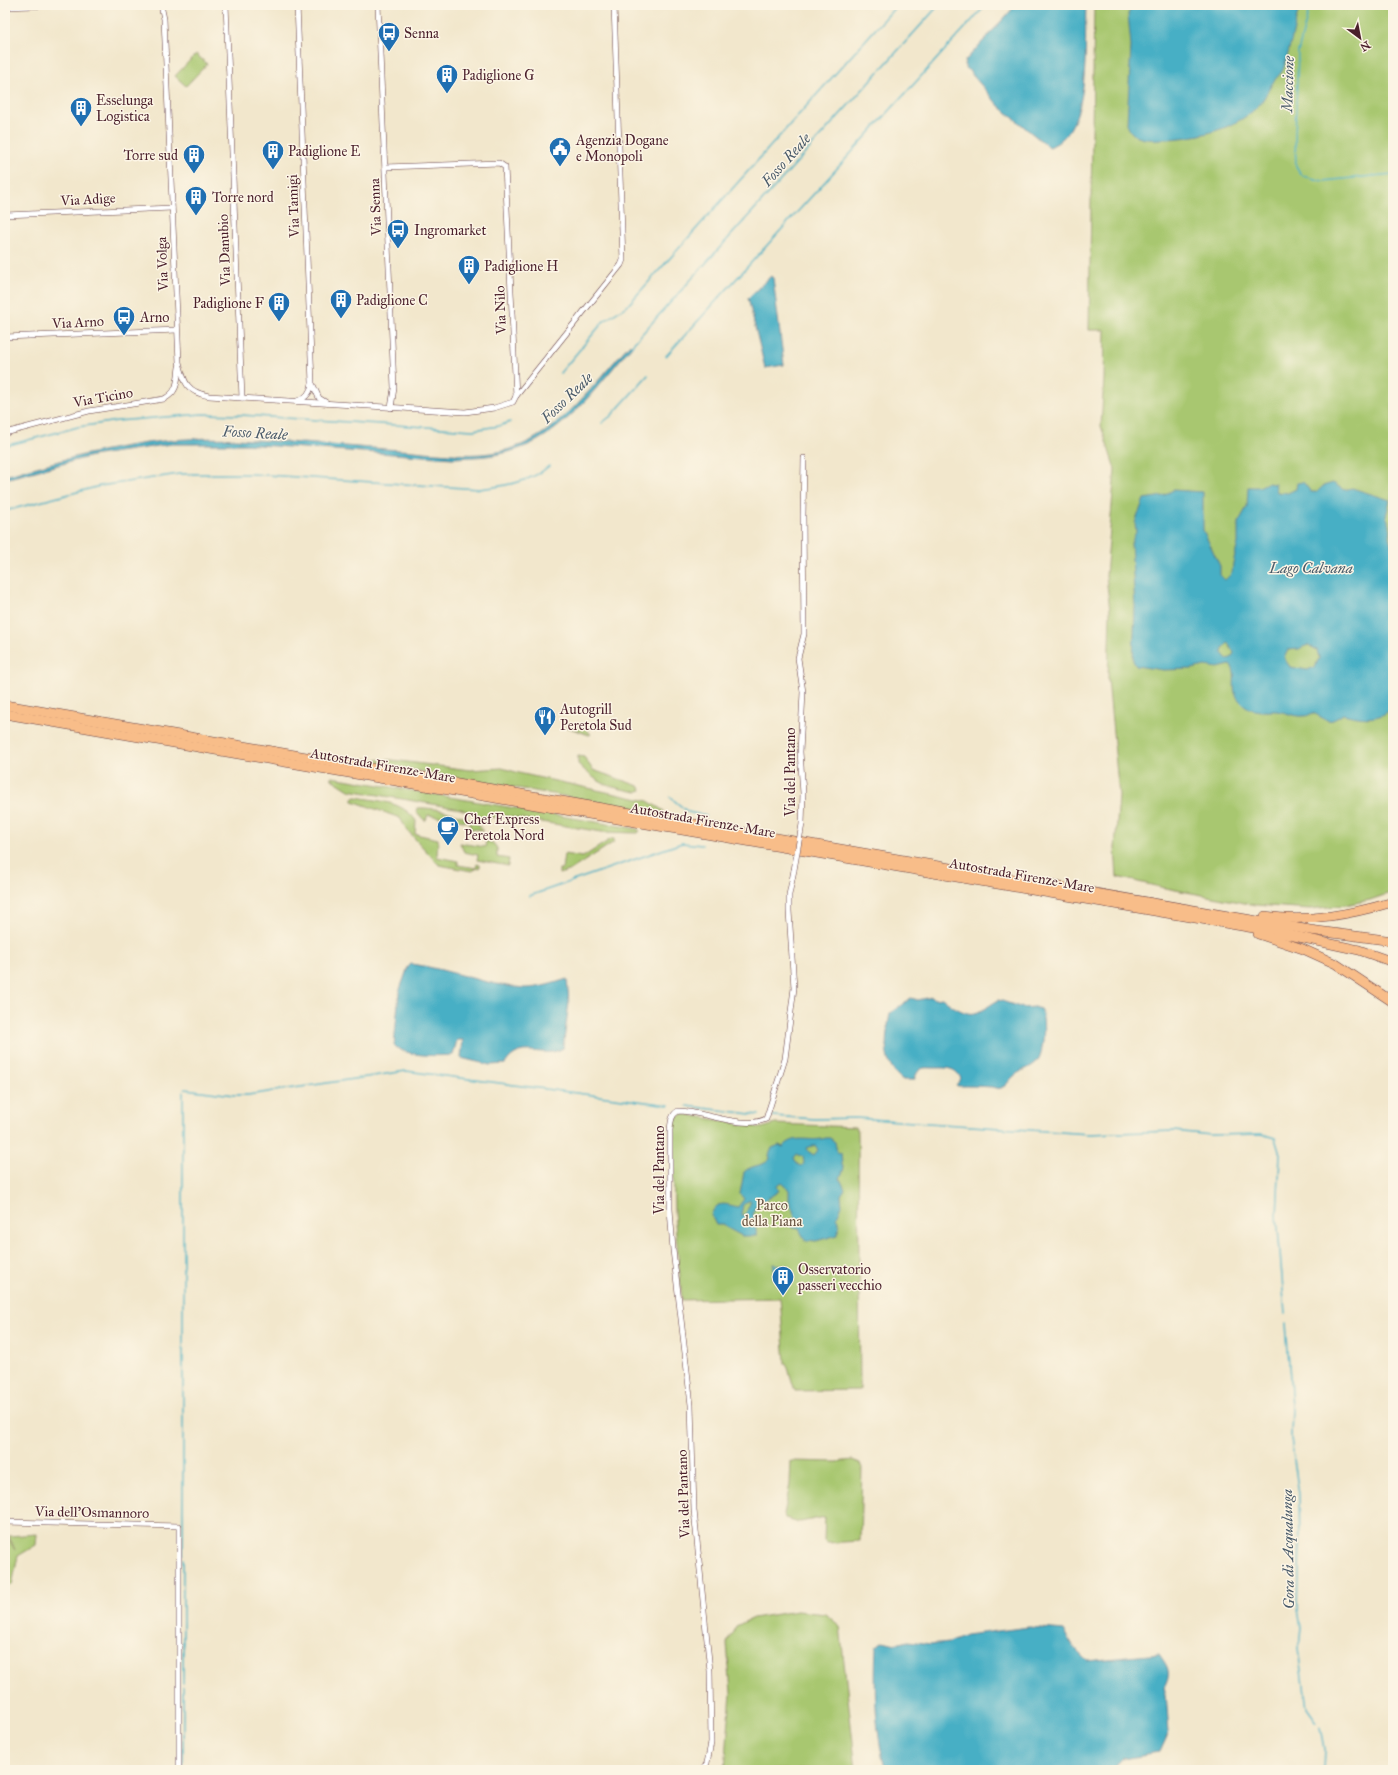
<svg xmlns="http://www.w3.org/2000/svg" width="1398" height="1775" viewBox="0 0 1398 1775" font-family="'IM FELL Great Primer',serif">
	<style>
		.green { fill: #a8c76f; stroke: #79734d }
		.water { fill: #46afc5; stroke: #486778; fill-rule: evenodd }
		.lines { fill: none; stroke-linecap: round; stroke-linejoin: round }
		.stream { stroke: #46afc5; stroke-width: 1.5 }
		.minor-casing { stroke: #633d43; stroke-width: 6 }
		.motorway-casing { stroke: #633d43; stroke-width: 10 }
		.minor { stroke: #fff; stroke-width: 5 }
		.motorway { stroke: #f8bd89; stroke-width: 9 }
		.minor-bridge-casing { stroke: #633d43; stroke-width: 6; stroke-linecap: butt }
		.minor-bridge { stroke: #fff; stroke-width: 5 }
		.labels { text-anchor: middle; stroke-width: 3; stroke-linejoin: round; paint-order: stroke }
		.poi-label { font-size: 14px; fill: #4a1f2b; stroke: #fcf5e5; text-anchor: start }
		.street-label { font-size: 14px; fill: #4a1f2b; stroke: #fcf5e5 }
		.park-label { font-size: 14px; fill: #66513f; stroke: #fcf5e5 }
		.water-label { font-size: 15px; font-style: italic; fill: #485969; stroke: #fcf5e5 }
	</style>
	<rect width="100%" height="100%" fill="#fcf5e5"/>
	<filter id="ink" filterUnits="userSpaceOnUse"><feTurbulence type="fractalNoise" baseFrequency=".025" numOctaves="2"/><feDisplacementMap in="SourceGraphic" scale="8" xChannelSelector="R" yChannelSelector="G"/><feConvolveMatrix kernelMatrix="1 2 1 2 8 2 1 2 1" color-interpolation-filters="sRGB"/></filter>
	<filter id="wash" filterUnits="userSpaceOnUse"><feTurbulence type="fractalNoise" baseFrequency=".012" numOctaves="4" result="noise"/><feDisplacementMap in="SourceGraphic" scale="16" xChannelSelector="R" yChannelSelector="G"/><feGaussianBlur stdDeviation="0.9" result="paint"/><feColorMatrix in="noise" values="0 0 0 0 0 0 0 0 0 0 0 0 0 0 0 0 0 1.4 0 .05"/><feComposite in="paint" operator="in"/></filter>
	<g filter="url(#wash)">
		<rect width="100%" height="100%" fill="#f2e7cc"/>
		<g class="green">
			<path d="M1094 5H1393V892L1370 900 1345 905 1310 909 1255 905 1160 887 1117 877 1115 848 1119 796 1108 679 1110 611 1106 576 1115 469 1101 426 1104 379 1105 330H1089Z"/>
			<path d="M196 54 207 64 186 86 175 76Z"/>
			<path d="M569 726 584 728 591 734 589 735 567 727Z"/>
			<path d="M578 756 584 757 593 770 636 785 640 787 641 790 637 792C606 786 601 786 578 764Z"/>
			<path d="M364 759 392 760 470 770 502 768 523 774 648 801 664 811 663 813 365 762Z"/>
			<path d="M332 777 637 829 640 831 638 833 602 832 505 816 483 818 461 809 349 790 330 778Z"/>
			<path d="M357 797C378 801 403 801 416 821L415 834 438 839 437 857 458 861V865L476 868 477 864 480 865V867L472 871 439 865 407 830 400 818 353 801V798Z"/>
			<path d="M417 808C436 807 471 815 483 830L470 829V822L428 815 426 820H424L416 811Z"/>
			<path d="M611 839H614V842L569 871 559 874V869H562L564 854 583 857Z"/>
			<path d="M486 841 493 843 497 848V857L509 859 508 866 477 860 478 855 464 852 460 843 485 847Z"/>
			<path d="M684 1114 762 1128 775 1124 856 1127 858 1132 860 1390 795 1391 788 1368 785 1363 780 1298 682 1300 674 1211 673 1124 676 1117Z"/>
			<path d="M852 1460 860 1463 862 1468 860 1541 826 1543 824 1541 825 1517 800 1522 785 1518 784 1515 790 1484 791 1461 837 1462Z"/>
			<path d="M37 1534 36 1545 18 1556 12 1585 5 1586V1548L7 1536 15 1550 9 1536Z"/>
			<path d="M797 1611 825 1614 840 1626 856 1770H725L731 1693 727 1643 736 1626 753 1618Z"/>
		</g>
		<g class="water">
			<path d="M1016 5H1086C1084 44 1093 129 1050 147L1046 145 999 106 964 65 965 61Z"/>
			<path d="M1133 5H1300C1294 25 1291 47 1284 67 1282 74 1275 78 1272 84 1267 92 1264 100 1257 107 1235 130 1193 139 1162 139 1146 140 1132 140 1127 124L1131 46 1128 14Z"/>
			<path d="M771 276 773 278 784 365 765 368 748 298Z"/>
			<path d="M630 344 632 346C597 385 563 439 508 452 490 457 472 457 453 458L244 444H171L92 456 5 479V476C81 454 158 434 237 439 291 442 345 446 399 450 435 452 477 460 513 448 561 433 597 380 630 344Z"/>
			<path d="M1303 482 1311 492H1317L1323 486 1333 483 1344 490 1352 488 1390 500 1386 516 1390 525 1389 536 1393 552V707C1380 722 1359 718 1343 714 1328 725 1328 720 1313 713 1310 714 1308 716 1304 716 1295 717 1286 712 1276 711 1268 711 1260 712 1251 709 1246 707 1240 702 1237 697 1230 687 1239 673 1230 665L1218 668 1205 666 1192 669 1163 670 1136 666 1133 661 1135 606 1131 543 1136 532 1135 523 1144 499 1163 496 1173 490 1203 492V530L1220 566V575L1225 580 1232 573 1233 563 1238 543V523L1247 507 1248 487H1259L1267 483 1275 484 1277 492 1288 493 1296 489 1297 483ZM1228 643 1234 653 1231 658 1227 659 1222 653 1223 648ZM1308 645 1317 650 1319 658 1315 667 1307 670 1290 667 1284 658 1288 650 1299 649Z"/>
			<path d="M411 964C450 969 487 986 525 988 540 988 554 983 567 979L569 1002 563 1048C543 1061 522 1038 505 1064L490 1065 461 1058 463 1040H457L453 1055C436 1056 409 1057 394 1046L399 992 408 967Z"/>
			<path d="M932 997 934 999 942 998C949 1004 965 1016 975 1013 983 1011 992 1003 999 1000L1023 1008 1035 1007 1040 1009C1046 1017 1044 1052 1038 1060 1032 1069 1020 1069 1012 1078 1008 1082 1006 1086 1001 1088 998 1089 995 1088 992 1087 980 1086 970 1086 958 1086L956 1085 961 1079C956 1066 944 1068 933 1068 929 1068 925 1067 921 1069 917 1071 916 1076 914 1080H903C880 1064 886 1037 890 1013L911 998 918 1000Z"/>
			<path d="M826 1138H830L835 1142 837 1152 841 1153 842 1165 844 1168 840 1179 845 1189 841 1195 842 1205 837 1217 839 1220 838 1235 816 1241 805 1240 799 1229C794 1228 791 1229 789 1223H793L792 1219 796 1218 789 1201V1190L781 1183 777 1186 779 1191 756 1206C749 1217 758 1226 756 1236H742L722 1225H716L711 1215C717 1200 725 1204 738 1207L744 1199 740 1194 744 1172C752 1164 763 1167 770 1159L769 1155 772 1148 779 1145 783 1147C796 1133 808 1143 826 1138ZM815 1145 818 1150 814 1155 809 1152 807 1148ZM797 1154 803 1157 804 1163 802 1166 798 1165 794 1158ZM748 1201H751L746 1213 742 1216 741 1214 743 1205Z"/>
			<path d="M774 1264 788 1266 787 1281 773 1280Z"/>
			<path d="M1029 1627 1064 1630 1075 1649 1087 1661 1159 1654C1168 1667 1172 1672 1164 1687L1166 1695 1169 1732 1160 1752 1122 1758 1116 1764 1115 1770H886C875 1736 874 1683 876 1647L883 1641 896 1644 909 1641 930 1644 949 1642 966 1635Z"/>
		</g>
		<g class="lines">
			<g class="stream">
				<path d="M1310 5 1298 52 1295 136 1296 166 1299 171 1303 176 1323 181 1393 174"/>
				<path d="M631 346 939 5"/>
				<path d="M666 356 986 5"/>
				<path d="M560 373 604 321 628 305 897 5"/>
				<path d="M602 423 611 416 648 375"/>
				<path d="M5 446 78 427 117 421 202 414 241 415 473 430 499 426 510 422"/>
				<path d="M5 511 100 486 179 474H251L479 489C503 486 530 483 549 466"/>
				<path d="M670 797 688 812 706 816"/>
				<path d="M529 896 682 843 702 845"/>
				<path d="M185 1089 234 1095H248L406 1071 669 1105"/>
				<path d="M687 1106 759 1115"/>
				<path d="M773 1116 815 1119 856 1118 1089 1134 1174 1131 1211 1135 1261 1134 1275 1138 1280 1155 1277 1216 1285 1314"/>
				<path d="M1286 1323 1292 1407 1291 1438 1299 1495 1300 1540 1298 1609 1301 1628 1299 1648 1307 1708 1317 1722"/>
				<path d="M183 1554V1092"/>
				<path d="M183 1683V1559"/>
				<path d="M1320 1727 1324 1749 1323 1770"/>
				<path d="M183 1770V1687"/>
			</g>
		</g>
	</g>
	<g filter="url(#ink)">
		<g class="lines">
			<g class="minor-casing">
				<g id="minor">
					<path d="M161 5 164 19 179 362C184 383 187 392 209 396L465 412 494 408 513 402 516 396 505 167 499 163 385 167"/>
					<path d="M226 5 242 398"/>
					<path d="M297 5 312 383C311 392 307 398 297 401"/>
					<path d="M378 5 394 388 391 408"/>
					<path d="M5 7 61 5"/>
					<path d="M5 215 172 208"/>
					<path d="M5 337 177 330"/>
					<path d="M313 385 319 398 327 403"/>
					<path d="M516 396 621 265 623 260 614 5"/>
					<path d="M5 433 89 411 164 399C178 392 177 382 179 367"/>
					<path d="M802 824 803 793 800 752 803 692 798 658 804 634 803 516 804 458"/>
					<path d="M5 1522 179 1526V1770"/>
					<path d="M703 1770 707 1763 711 1743 710 1671 694 1510 691 1405 673 1250 670 1209V1130C671 1122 671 1115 678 1111 703 1111 743 1130 766 1119L785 1059 794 988 789 911V895L794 870"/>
				</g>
			</g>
			<g class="motorway-casing">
				<g id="motorway">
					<path d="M5 705 1310 930 1393 941"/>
					<path d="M5 714 1271 931 1359 950 1393 962"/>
					<path d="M1265 916C1308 923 1352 914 1393 902"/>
					<path d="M1258 934 1303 949 1336 964 1393 1002"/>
				</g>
			</g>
			<use href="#minor" class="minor"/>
			<use href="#motorway" class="motorway"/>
			<g class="minor-bridge-casing">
				<path id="minor-bridge" d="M794 870 802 824"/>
			</g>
			<use href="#minor-bridge" class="minor-bridge"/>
		</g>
	</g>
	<defs>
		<g id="bus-pin" transform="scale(1.15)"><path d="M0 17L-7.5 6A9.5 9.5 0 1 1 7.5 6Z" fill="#1f6fb2" stroke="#fcf5e5"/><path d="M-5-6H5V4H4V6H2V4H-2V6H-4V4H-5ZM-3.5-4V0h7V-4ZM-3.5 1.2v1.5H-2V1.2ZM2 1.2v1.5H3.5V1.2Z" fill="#fff"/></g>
		<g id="building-pin" transform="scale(1.15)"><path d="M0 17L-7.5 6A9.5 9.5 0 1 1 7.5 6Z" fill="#1f6fb2" stroke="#fcf5e5"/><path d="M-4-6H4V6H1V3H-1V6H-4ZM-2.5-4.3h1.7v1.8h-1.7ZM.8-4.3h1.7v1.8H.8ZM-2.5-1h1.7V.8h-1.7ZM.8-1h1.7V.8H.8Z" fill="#fff"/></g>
		<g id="civic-pin" transform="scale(1.15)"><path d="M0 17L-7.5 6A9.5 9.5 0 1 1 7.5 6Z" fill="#1f6fb2" stroke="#fcf5e5"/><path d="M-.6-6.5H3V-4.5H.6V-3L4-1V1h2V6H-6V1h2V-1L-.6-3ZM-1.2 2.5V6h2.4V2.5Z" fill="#fff"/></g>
		<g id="restaurant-pin" transform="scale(1.15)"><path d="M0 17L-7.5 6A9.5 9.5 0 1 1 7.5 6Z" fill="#1f6fb2" stroke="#fcf5e5"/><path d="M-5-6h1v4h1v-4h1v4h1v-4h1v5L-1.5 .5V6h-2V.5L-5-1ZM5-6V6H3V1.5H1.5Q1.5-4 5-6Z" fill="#fff"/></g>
		<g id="cafe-pin" transform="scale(1.15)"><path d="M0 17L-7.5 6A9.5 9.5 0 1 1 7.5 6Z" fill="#1f6fb2" stroke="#fcf5e5"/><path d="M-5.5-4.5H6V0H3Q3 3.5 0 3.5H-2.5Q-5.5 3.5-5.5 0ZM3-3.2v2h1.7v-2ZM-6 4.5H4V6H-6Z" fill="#fff"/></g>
	</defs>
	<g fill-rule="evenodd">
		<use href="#bus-pin" x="389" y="33"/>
		<use href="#building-pin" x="447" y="75"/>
		<use href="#building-pin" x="81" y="108"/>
		<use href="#civic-pin" x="560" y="148"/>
		<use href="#building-pin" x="273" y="151"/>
		<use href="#building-pin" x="194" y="155"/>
		<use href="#building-pin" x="196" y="197"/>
		<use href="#bus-pin" x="398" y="230"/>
		<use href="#building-pin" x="469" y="266"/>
		<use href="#building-pin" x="341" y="300"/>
		<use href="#building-pin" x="279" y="303"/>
		<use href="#bus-pin" x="124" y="317"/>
		<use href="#restaurant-pin" x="545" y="717"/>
		<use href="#cafe-pin" x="448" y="827"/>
		<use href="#building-pin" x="783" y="1277"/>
	</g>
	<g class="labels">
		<g class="poi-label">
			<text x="404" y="38">Senna</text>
			<text x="462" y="80">Padiglione G</text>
			<text x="96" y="105">Esselunga<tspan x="96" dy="16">Logistica</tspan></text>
			<text x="576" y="145">Agenzia Dogane<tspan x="576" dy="16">e Monopoli</tspan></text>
			<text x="288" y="156">Padiglione E</text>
			<text x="178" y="160" text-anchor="end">Torre sud</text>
			<text x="212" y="202">Torre nord</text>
			<text x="414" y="235">Ingromarket</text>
			<text x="484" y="271">Padiglione H</text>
			<text x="356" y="305">Padiglione C</text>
			<text x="264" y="308" text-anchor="end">Padiglione F</text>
			<text x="140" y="322">Arno</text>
			<text x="560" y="714">Autogrill<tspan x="560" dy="16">Peretola Sud</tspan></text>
			<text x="464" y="824">Chef Express<tspan x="464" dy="16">Peretola Nord</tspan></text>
			<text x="798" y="1274">Osservatorio<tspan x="798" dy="16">passeri vecchio</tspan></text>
		</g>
		<g class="street-label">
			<text transform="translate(88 199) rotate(-3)" y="5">Via Adige</text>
			<text transform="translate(293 206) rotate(-92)" y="5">Via Tamigi</text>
			<text transform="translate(375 207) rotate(-92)" y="5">Via Senna</text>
			<text transform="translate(224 250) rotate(-92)" y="5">Via Danubio</text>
			<text transform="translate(162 264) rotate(-92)" y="5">Via Volga</text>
			<text transform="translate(500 310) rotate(-92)" y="5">Via Nilo</text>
			<text transform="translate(78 322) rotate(-3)" y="5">Via Arno</text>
			<text transform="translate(103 397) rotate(-10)" y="5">Via Ticino</text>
			<text transform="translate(383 765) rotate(10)" y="5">Autostrada Firenze-Mare</text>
			<text transform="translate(790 772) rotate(-90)" y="5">Via del Pantano</text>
			<text transform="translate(703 820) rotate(10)" y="5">Autostrada Firenze-Mare</text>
			<text transform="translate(1022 875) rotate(10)" y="5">Autostrada Firenze-Mare</text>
			<text transform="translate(659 1170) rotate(-90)" y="5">Via del Pantano</text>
			<text transform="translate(683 1494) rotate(-92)" y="5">Via del Pantano</text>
			<text transform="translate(92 1512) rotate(1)" y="5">Via dell'Osmannoro</text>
		</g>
		<g class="park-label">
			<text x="772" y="1210">Parco<tspan x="772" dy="16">della Piana</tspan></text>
		</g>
		<g class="water-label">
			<text transform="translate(1288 84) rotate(-88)" y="5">Maccione</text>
			<text transform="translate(786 160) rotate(-48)" y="5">Fosso Reale</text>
			<text transform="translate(567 398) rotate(-44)" y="5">Fosso Reale</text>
			<text transform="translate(255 433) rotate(3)" y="5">Fosso Reale</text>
			<text x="1311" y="573">Lago Calvana</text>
			<text transform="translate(1288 1549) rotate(-91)" y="5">Gora di Acqualunga</text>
		</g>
	</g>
	<rect width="1398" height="1775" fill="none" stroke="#fcf5e5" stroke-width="20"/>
	<g transform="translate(1360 38) rotate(148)" stroke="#fcf5e5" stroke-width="3" paint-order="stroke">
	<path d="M0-3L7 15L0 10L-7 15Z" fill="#4a1f2b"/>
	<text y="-6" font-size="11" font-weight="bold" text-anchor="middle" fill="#4a1f2b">N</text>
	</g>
</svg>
